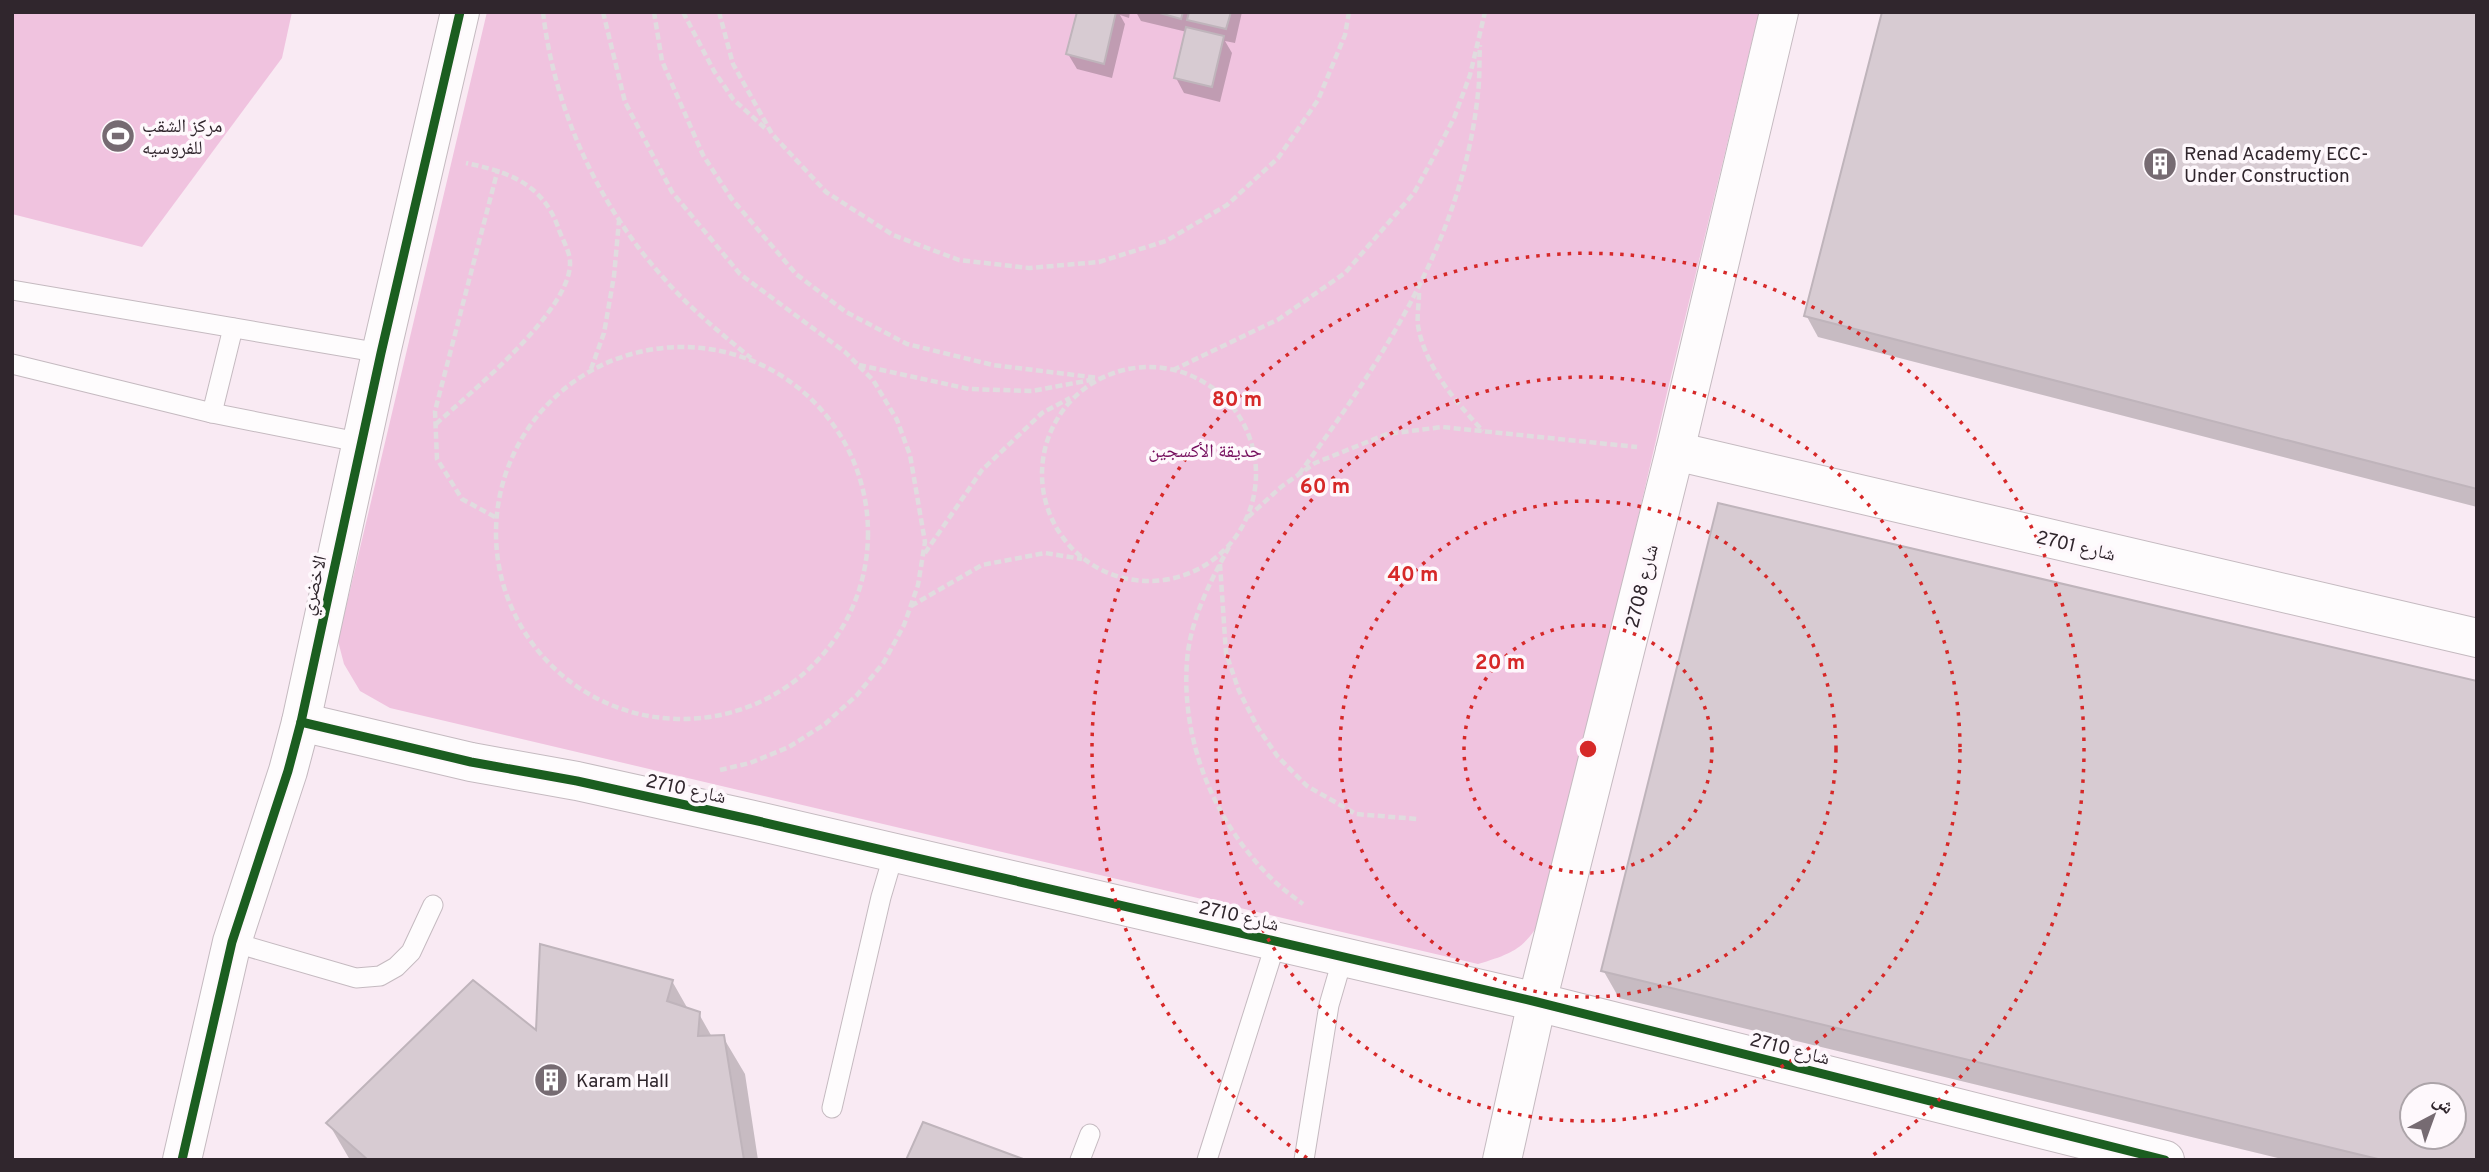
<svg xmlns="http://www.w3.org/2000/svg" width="2489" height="1172" viewBox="0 0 2489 1172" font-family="Overpass,'Noto Naskh Arabic',sans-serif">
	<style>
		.green { fill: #f0c3df }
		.shadow { fill: #0003; fill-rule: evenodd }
		.building { fill: #d7cbd2; stroke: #bfb4bb; stroke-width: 2; fill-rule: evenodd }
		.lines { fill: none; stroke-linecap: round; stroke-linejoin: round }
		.lane-casing { stroke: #c5bac0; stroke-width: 21 }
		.street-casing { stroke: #c5bac0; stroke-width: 40 }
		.path { stroke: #e0dcdf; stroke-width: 4.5; stroke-dasharray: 7 3.5; stroke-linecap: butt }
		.lane { stroke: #fefcfd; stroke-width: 19 }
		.street { stroke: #fefcfd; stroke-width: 38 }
		.cycleway-casing { stroke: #fef8fc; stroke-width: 13 }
		.cycleway { stroke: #1b5e20; stroke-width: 9 }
		.ring { fill: none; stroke: #d62828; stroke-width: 3.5; stroke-dasharray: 3.5 7 }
		.labels { text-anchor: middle; stroke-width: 7; stroke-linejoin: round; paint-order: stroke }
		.poi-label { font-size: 19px; fill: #30262d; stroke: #fef8fc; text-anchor: start }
		.park-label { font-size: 19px; fill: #750d5d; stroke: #fef8fc }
		.street-label { font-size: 19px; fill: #30262d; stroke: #fef8fc }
		.centre { fill: #d62828; stroke: #fef8fc; stroke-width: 3.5 }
		.ring-label { font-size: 21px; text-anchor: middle; font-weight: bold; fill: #d62828; stroke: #fef8fc; stroke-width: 7; stroke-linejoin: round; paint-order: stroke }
	</style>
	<rect width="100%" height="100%" fill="#f9eaf3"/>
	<g class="green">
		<path d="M12 12H292L282 58 142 247 12 214Z"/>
		<path d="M487 12H1759L1666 397 1547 910C1526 947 1518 952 1478 964L390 708 360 691 344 664 338 641Z"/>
	</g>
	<g class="shadow">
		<path d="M1079 12H1130L1129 18 1120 15 1125 24 1112 78 1077 69 1068 54Z"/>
		<path d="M1136 12H1242L1235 43 1225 41 1232 53 1220 102 1184 93 1176 78 1187 32 1141 21Z"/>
		<path d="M2477 12V507L1818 337 1806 315Z"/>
		<path d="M2477 683V1160H2286L1619 998 1603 970ZM2412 1095H2454V1137H2412Z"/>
		<path d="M672 981 689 1011 699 1014 712 1037H723L745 1074 758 1160H350L329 1124 538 1034Z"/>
		<path d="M924 1124 1020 1160H908Z"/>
	</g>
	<g class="building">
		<path d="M1077 12H1116L1104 64 1066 54Z"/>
		<path d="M1156 12H1183L1181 19Z"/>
		<path d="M1189 12H1231L1226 29 1187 20Z"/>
		<path d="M1882 12H2477V489L1804 316Z"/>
		<path d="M1186 27 1224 36 1212 87 1174 78Z"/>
		<path d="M1718 503 2477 681V1160H2382L1601 971ZM2412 1095H2454V1137H2412Z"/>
		<path d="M540 944 673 980 667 1001 700 1012 698 1036 724 1035 744 1160H368L326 1123 473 980 536 1030Z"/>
		<path d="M923 1122 1023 1159 906 1160Z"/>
	</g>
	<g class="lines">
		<g class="lane-casing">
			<g id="lane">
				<path d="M12 290 381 353"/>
				<path d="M12 364 212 413 363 443"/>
				<path d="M212 413 233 328"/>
				<path d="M232 942 356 978 380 976 396 967 411 952 433 905"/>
				<path d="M832 1108 881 897 894 853"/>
				<path d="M1080 1160 1090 1134"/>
				<path d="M1207 1160 1276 942"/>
				<path d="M1304 1160 1329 1005 1343 957"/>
			</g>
		</g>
		<g class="street-casing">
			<g id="street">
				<path d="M1675 451 2477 638"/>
				<path d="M301 722 471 762 577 781 749 819 1537 1002 2165 1160"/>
				<path d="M182 1160 232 942 288 771 301 722 381 353 460 12"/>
				<path d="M1502 1160 1537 1002 1675 451 1779 12"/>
			</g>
		</g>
		<g class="path">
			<path d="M543 12C554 108 597 203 661 275 687 306 719 332 751 358"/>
			<path d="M603 12 625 102 672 192 740 274 845 352 873 380 897 420 910 455 925 542 918 585 904 625 884 662 857 695 825 724 789 747 750 763 720 770"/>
			<path d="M654 12 662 61 703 155 731 198 796 274 846 312 907 344 993 365 1099 378"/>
			<path d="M683 12 714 71 733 99 767 130"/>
			<path d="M719 12 733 64 772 134 826 192 893 235 959 260 1029 268 1099 262 1166 241 1227 205 1278 158 1318 100 1345 35 1349 12"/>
			<path d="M1419 293C1419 305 1416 320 1419 331 1428 370 1456 402 1483 431"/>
			<circle cx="682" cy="533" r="186"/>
			<path d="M859 365 969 389 1032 391 1096 379"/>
			<circle cx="1149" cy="474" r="107"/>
			<path d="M591 369 604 333 614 276 619 221"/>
			<path d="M1173 370 1279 319 1345 273 1414 193 1433 158 1454 118 1470 75 1485 12"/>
			<path d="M436 424C471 392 572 310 570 262 570 251 561 237 558 227 542 183 508 172 466 163"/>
			<path d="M1299 474C1383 360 1463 238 1478 93 1480 77 1479 60 1480 45"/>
			<path d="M495 517 462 499 437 459 435 411 498 169"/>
			<path d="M1248 517 1281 487 1315 463 1387 434 1442 427 1637 447"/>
			<path d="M1229 547C1210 582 1190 620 1187 661 1181 741 1214 821 1270 877 1280 887 1292 896 1303 904"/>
			<path d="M925 553 982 470 1042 413 1070 398"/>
			<path d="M1220 564 1226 653 1239 691 1258 728 1278 757 1307 786 1356 814 1417 819"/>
			<path d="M911 606 982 565 1045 553 1082 559"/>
		</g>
		<use href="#lane" class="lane"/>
		<use href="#street" class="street"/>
		<g class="cycleway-casing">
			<g id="cycleway">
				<path d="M301 722 471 762 577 781 749 819 1537 1002 2165 1160"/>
				<path d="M182 1160 232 942 288 771 301 722 381 353 460 12"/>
			</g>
		</g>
		<use href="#cycleway" class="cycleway"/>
	</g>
	<g class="ring">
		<circle cx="1588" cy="749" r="124"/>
		<circle cx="1588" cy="749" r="248"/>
		<circle cx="1588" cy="749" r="372"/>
		<path d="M1307 1158A496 496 0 1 1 1869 1158"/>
	</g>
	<defs>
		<g id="stadium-disc" transform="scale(1.75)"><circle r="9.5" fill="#766b72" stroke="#fef8fc"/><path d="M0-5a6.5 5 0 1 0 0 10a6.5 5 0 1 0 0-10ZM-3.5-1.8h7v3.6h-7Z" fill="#fff"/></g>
		<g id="building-disc" transform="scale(1.75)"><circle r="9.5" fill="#766b72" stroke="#fef8fc"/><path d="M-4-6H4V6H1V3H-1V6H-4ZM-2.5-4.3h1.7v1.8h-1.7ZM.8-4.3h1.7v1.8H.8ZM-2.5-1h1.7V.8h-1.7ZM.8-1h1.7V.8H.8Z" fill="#fff"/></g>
	</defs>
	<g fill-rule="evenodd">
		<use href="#stadium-disc" x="118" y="136"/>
		<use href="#building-disc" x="2160" y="164"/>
		<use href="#building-disc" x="551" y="1080"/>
	</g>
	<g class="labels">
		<g class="poi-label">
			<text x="142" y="132">مركز الشقب<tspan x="142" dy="22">للفروسيه</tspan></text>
			<text x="2184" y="160">Renad Academy ECC-<tspan x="2184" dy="22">Under Construction</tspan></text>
			<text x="576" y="1087">Karam Hall</text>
		</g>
		<g class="park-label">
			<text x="1205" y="457">حديقة الأكسجين</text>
		</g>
		<g class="street-label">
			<text transform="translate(2076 545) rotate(13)" y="7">شارع 2701</text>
			<text transform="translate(313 585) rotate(-77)" y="7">الاخضري</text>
			<text transform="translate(1641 586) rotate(-76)" y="7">شارع 2708</text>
			<text transform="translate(686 788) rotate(12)" y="7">شارع 2710</text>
			<text transform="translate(1239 915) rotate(13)" y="7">شارع 2710</text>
			<text transform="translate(1790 1048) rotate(14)" y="7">شارع 2710</text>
		</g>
	</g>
	<circle cx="1588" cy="749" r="10" class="centre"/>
	<g class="ring-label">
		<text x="1237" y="406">80 m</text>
		<text x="1325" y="493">60 m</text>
		<text x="1413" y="581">40 m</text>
		<text x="1500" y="669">20 m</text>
	</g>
	<rect width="2489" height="1172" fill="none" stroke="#30262d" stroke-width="28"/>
	<g transform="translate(2433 1116) rotate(41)"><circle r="33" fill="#fef8fc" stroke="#aca4a9" stroke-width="2"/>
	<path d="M0-5L12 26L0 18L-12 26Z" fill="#766b72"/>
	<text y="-10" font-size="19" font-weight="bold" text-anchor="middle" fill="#30262d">ش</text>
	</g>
</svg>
